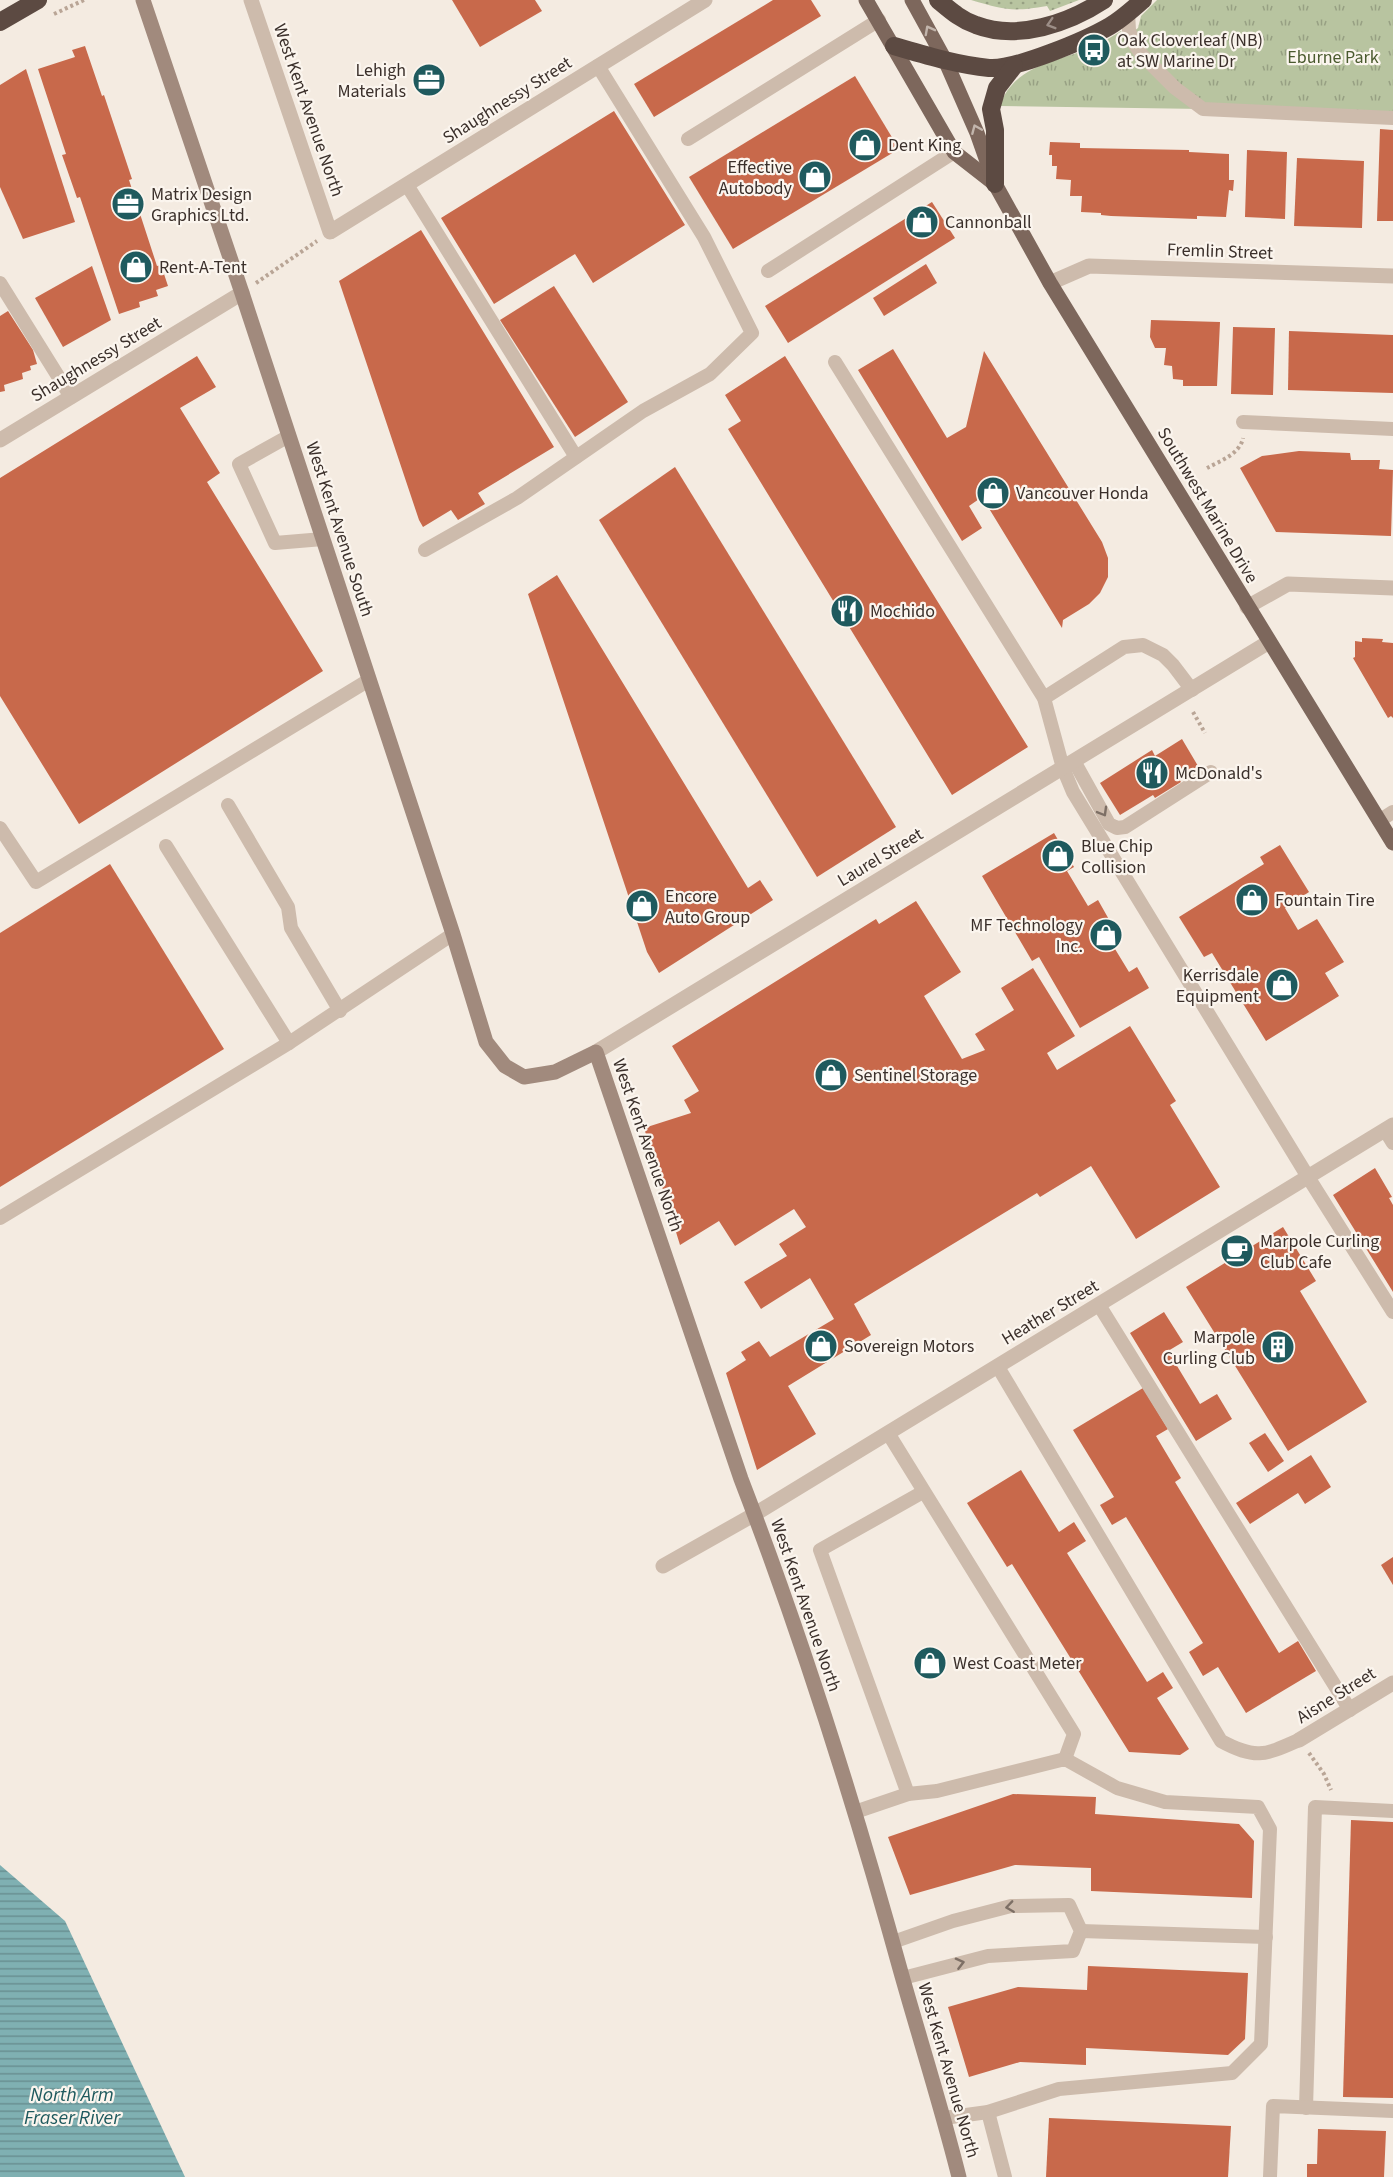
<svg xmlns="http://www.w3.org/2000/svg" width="1393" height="2177" viewBox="0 0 1393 2177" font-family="'Source Sans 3',sans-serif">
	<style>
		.grass { fill: url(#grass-dots) }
		.park { fill: url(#park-tufts) }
		.water { fill: url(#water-rules) }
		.building { fill: #c8694b }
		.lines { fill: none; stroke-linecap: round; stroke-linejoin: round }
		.path { stroke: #b9a596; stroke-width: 4; stroke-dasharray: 3 3; stroke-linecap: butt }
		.lane { stroke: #cdbbac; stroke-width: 14 }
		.street { stroke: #cdbbac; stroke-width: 15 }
		.secondary { stroke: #a18a7d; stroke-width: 15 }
		.primary { stroke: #7d675c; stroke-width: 15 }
		.highway { stroke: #5c4a42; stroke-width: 18 }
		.oneway { stroke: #9c8e87 }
		.oneway2 { stroke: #c2b5ac }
		.oneway3 { stroke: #7d6f65 }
		.labels { text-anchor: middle; stroke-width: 4.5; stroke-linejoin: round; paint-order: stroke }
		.poi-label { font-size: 18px; fill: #3b302b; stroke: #fbf5ee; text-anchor: start }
		.park-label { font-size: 18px; fill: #4a5a2e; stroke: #fbf5ee }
		.street-label { font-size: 18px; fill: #3b302b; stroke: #fbf5ee }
		.water-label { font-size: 20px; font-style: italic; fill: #1f5a5e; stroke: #fbf5ee }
	</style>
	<defs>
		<pattern id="grass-dots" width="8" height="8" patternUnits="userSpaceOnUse" patternTransform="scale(1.5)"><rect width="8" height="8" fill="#b8c4a0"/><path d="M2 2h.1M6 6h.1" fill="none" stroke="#97a083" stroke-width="1.8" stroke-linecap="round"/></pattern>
		<pattern id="park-tufts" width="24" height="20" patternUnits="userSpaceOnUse" patternTransform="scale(1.5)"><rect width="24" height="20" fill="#b8c4a0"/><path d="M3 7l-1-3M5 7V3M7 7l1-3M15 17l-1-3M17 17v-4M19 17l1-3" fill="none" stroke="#97a083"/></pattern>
		<pattern id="water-rules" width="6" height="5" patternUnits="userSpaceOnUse" patternTransform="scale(1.5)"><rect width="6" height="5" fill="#7fb0b2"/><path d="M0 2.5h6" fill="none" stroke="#699091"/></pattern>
	</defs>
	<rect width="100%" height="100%" fill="#f4ebe1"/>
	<path class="grass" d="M971 0H1079L1050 11 1047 6C1012 12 1005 10 971 0Z"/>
	<path class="park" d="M1157 0H1393V118L1203 109 1000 106C1013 65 1058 62 1092 47 1102 43 1111 37 1121 31L1125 38 1138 28 1141 16Z"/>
	<path class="water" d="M0 1865 65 1921 185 2177H0Z"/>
	<g class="building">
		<path d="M452 0H535L542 11 480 47Z"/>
		<path d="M773 0H811L821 16 654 117 634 84Z"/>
		<path d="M85 46 102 96 104 95 132 179 129 180 157 266 161 265 168 286 156 290 158 296 139 302 140 307 119 314 80 197 77 198 62 155 66 154 38 69 75 57 72 50Z"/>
		<path d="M26 69 75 222 23 239 0 187V85Z"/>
		<path d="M855 76 899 149 733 249 689 177Z"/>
		<path d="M614 111 685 225 593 283 575 254 494 304 441 218Z"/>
		<path d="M1380 129 1393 130V221H1377Z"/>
		<path d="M1050 142 1080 143V148L1189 150V152L1229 154V180H1234L1233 191 1229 190 1226 217 1197 216V219L1111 216 1101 215V213L1081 212 1082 196H1070L1071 180 1056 179 1057 166H1052V155H1049Z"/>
		<path d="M1247 150 1287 152 1285 219 1245 217Z"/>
		<path d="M1297 158 1364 161 1362 228 1294 226Z"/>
		<path d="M932 202 955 238 788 343 765 306Z"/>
		<path d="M421 230 554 447 478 493 485 504 458 520 451 510 423 527 419 520 339 281Z"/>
		<path d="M926 264 937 283 884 316 873 298Z"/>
		<path d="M92 266 111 320 63 347 35 298Z"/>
		<path d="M554 286 628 402 575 437 500 320Z"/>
		<path d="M8 311 33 350 37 364 30 366 31 370 22 373 23 379 4 385 5 391 0 392V316Z"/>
		<path d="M1151 320 1220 322 1217 386H1183V380L1173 379 1172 366 1164 365 1166 348H1155L1150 337Z"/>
		<path d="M1233 327 1275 328 1273 395 1231 394Z"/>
		<path d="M1289 331 1393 335V393L1288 390Z"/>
		<path d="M893 349 947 438 966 427 984 351 1102 542 1108 558V577L1100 593 1089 604 1063 620 1062 628 982 497 969 506 982 528 962 541 858 370Z"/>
		<path d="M197 356 216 387 180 408 220 473 207 482 323 671 79 824 0 696V478Z"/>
		<path d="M785 356 1028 747 952 795 728 429 741 421 725 395Z"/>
		<path d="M1299 451 1350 453 1351 460H1380L1379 469 1393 470 1391 536 1276 532 1240 468 1262 456Z"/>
		<path d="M675 467 896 827 817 877 599 520Z"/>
		<path d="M557 575 748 888 760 880 773 900 659 973 647 952 528 594Z"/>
		<path d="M1362 638 1383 639 1382 642 1393 643V718L1391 716 1388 718 1353 658 1355 657V641L1362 642Z"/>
		<path d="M1182 739 1198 766 1179 779 1181 782 1155 798 1153 795 1120 815 1100 783 1152 750 1155 756Z"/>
		<path d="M1054 833 1074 867 1067 871 1088 906 1098 900 1120 939 1112 944 1129 972 1137 967 1149 988 1080 1028 1039 957 1032 961 982 876Z"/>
		<path d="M1280 845 1309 892 1285 908 1298 930 1317 919 1344 962 1325 973 1339 996 1266 1041 1212 953 1204 957 1179 917 1264 864 1260 857Z"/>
		<path d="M110 864 224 1049 0 1187V933Z"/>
		<path d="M916 901 961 972 924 996 962 1059 985 1050 975 1034 1014 1010 1001 988 1033 968 1075 1036 1047 1053 1057 1070 1130 1026 1176 1101 1170 1105 1220 1187 1136 1239 1091 1166 1040 1197 1037 1193 854 1304 871 1335 788 1386 816 1434 757 1470 726 1373 746 1360 741 1352 759 1341 770 1357 834 1319 810 1278 761 1309 744 1282 787 1256 779 1244 806 1227 794 1209 735 1246 719 1221 680 1245 644 1128 691 1113 684 1100 699 1091 672 1046 876 919 879 924Z"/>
		<path d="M1375 1168 1392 1197 1389 1198 1393 1205V1292L1333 1195Z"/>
		<path d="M1283 1227 1316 1281 1300 1291 1367 1402 1288 1451 1186 1287Z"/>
		<path d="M1164 1312 1183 1342 1168 1351 1200 1404 1217 1394 1232 1419 1196 1441 1130 1333Z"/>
		<path d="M1143 1388 1168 1429 1156 1436 1181 1478 1175 1482 1279 1653 1298 1641 1316 1671 1246 1713 1218 1667 1203 1676 1189 1652 1203 1643 1126 1517 1112 1525 1100 1505 1114 1497 1073 1430Z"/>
		<path d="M1265 1433 1284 1461 1268 1472 1249 1443Z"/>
		<path d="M1311 1455 1331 1487 1305 1504 1298 1493 1250 1524 1236 1503Z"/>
		<path d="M1021 1470 1059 1532 1074 1522 1086 1541 1067 1553 1147 1682 1163 1672 1173 1688 1157 1698 1189 1749 1180 1755 1129 1752 1012 1564 1007 1567 967 1503Z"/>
		<path d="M1393 1557V1585L1381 1565Z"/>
		<path d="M1013 1794 1096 1797 1095 1814 1239 1824 1254 1841 1252 1898 1091 1891V1868L1015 1865 910 1895 888 1837Z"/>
		<path d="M1351 1820 1393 1822V2098L1343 2097Z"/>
		<path d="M1088 1966 1248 1973 1245 2039 1228 2055 1086 2048V2065L1020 2062 969 2077 948 2007 1018 1987 1087 1990Z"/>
		<path d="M1049 2118 1231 2126 1228 2177H1046Z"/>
		<path d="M1318 2129 1386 2131 1384 2177H1307V2164H1317Z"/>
	</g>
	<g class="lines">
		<g class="path">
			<path d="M54 14 84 0"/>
			<path d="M256 283 317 241"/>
			<path d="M1207 468C1220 461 1240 454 1243 438"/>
			<path d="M1193 712 1205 733"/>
			<path d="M1309 1753 1324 1774 1331 1790"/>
		</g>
		<g class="lane">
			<path d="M1128 13 1129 30 1133 42 1142 55 1175 88 1203 109 1393 118"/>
			<path d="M688 139 879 20"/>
			<path d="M407 185 576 457"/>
			<path d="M768 271 954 152"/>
			<path d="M0 283 71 397"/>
			<path d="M835 362 1044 698 1063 768 1073 792 1308 1177 1393 1312"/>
			<path d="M1243 422 1393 429"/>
			<path d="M289 436 239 464 275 543 323 539"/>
			<path d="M425 550 517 498 643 411 710 374 752 333 704 237 598 66"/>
			<path d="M1044 698 1124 647 1143 645 1163 655 1173 665 1192 690"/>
			<path d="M1074 761 1109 824 1117 828 1125 827 1211 772"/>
			<path d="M228 805 288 907 291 928 340 1011"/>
			<path d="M1379 821 1393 812"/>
			<path d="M0 828 36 882 369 680"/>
			<path d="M166 846 289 1043"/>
			<path d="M1385 1130 1393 1143"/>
			<path d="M0 1218 289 1043 453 934"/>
			<path d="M1099 1305 1350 1710"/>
			<path d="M998 1367 1221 1741C1256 1760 1265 1755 1299 1740"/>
			<path d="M888 1433 1074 1734 1065 1759"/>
			<path d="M908 1794 820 1550 923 1492"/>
			<path d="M855 1812 908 1794 937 1791 1065 1759 1117 1788 1165 1802 1258 1807 1270 1829 1261 2044 1232 2073 1059 2089 988 2112 944 2118"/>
			<path d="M1081 1931 1266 1937"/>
			<path d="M893 1942 953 1921 1011 1906 1069 1905 1081 1931 1073 1951 988 1956 903 1978"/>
			<path d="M1306 2108 1315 1807 1393 1811"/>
			<path d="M988 2112 1005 2177"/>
			<path d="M1270 2177 1273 2106 1393 2111"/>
		</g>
		<g class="street">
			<path d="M251 0 330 232 705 0"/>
			<path d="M1050 283 1089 266 1393 276"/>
			<path d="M0 440 242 293"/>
			<path d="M1247 607 1288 584 1393 588"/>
			<path d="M596 1052 1269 642"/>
			<path d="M663 1566 755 1514 1393 1125"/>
			<path d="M1299 1740 1393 1683"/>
		</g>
		<path class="secondary" d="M143 0 242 293 453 934 486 1042 505 1066 524 1077 555 1072 596 1052 741 1479C803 1640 856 1809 902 1976 921 2043 942 2109 959 2177"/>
		<g class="primary">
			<path d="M866 0 954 152 995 184"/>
			<path d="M912 0 945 60 977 133 995 184 1050 283 1393 843"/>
		</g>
		<g class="highway">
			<path d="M938 0C950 10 961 20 976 25 1018 41 1069 23 1104 0"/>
			<path d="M0 22 38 0"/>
			<path d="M894 46C925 55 957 65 989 68 1015 70 1086 40 1110 26 1122 19 1133 9 1143 0"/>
			<path d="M995 184V130L991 109 997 88 1014 66"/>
		</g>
	</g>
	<defs><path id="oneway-chevron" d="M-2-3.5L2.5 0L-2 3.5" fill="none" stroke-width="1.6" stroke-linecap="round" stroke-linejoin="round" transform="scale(1.5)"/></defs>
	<use class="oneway" href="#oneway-chevron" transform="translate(1051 24) rotate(163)"/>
	<g class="oneway2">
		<use href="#oneway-chevron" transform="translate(929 30) rotate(-118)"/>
		<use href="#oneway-chevron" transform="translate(976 129) rotate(-113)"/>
	</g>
	<g class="oneway3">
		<use href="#oneway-chevron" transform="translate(1103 812) rotate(60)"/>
		<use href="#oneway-chevron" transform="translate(1010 1907) rotate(172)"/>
		<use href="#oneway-chevron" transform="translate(960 1963) rotate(-14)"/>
	</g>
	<defs>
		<g id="bus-disc" transform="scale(1.725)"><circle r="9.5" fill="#1f5a5e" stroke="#fbf5ee"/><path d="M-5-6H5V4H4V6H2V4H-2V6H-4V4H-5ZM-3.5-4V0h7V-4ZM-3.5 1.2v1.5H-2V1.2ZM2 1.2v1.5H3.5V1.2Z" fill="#fff"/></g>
		<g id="office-disc" transform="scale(1.725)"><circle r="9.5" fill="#1f5a5e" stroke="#fbf5ee"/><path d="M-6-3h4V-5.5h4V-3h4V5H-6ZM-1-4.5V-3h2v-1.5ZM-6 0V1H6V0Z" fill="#fff"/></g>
		<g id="shop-disc" transform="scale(1.725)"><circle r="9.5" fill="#1f5a5e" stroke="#fbf5ee"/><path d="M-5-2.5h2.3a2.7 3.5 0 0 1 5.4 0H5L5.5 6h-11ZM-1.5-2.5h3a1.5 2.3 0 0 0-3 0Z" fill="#fff"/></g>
		<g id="restaurant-disc" transform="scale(1.725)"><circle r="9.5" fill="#1f5a5e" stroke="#fbf5ee"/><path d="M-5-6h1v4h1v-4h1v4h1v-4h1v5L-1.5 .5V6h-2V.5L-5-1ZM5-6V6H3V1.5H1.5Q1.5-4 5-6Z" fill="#fff"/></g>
		<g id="cafe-disc" transform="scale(1.725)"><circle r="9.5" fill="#1f5a5e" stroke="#fbf5ee"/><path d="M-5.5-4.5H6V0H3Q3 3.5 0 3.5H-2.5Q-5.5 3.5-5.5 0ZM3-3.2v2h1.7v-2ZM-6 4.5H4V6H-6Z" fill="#fff"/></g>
		<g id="building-disc" transform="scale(1.725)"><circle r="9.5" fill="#1f5a5e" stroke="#fbf5ee"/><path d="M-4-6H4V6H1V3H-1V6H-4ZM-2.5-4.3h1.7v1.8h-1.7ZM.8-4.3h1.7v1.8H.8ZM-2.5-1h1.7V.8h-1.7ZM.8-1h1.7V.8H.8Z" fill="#fff"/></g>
	</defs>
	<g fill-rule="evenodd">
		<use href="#bus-disc" x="1094" y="50"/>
		<use href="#office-disc" x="429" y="80"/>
		<use href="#shop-disc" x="865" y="145"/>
		<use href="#shop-disc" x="815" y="177"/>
		<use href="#office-disc" x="128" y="204"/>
		<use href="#shop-disc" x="922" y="222"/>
		<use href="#shop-disc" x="136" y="267"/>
		<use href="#shop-disc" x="993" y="493"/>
		<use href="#restaurant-disc" x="847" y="611"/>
		<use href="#restaurant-disc" x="1152" y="773"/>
		<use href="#shop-disc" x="1058" y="856"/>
		<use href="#shop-disc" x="1252" y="900"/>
		<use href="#shop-disc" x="642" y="906"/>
		<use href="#shop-disc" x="1106" y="935"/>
		<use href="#shop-disc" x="1282" y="985"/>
		<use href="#shop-disc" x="831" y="1075"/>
		<use href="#cafe-disc" x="1237" y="1251"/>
		<use href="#shop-disc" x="821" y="1346"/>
		<use href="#building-disc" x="1278" y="1347"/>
		<use href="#shop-disc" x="930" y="1663"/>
	</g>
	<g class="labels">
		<g class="poi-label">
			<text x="1117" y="46">Oak Cloverleaf (NB)<tspan x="1117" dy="21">at SW Marine Dr</tspan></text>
			<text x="406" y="76" text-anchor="end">Lehigh<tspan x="406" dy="21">Materials</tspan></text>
			<text x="888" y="151">Dent King</text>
			<text x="792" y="173" text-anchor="end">Effective<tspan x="792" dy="21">Autobody</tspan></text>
			<text x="151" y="200">Matrix Design<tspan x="151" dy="21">Graphics Ltd.</tspan></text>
			<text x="945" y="228">Cannonball</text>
			<text x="159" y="273">Rent-A-Tent</text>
			<text x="1016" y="499">Vancouver Honda</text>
			<text x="870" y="617">Mochido</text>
			<text x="1175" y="779">McDonald's</text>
			<text x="1081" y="852">Blue Chip<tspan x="1081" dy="21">Collision</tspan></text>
			<text x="665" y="902">Encore<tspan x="665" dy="21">Auto Group</tspan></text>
			<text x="1275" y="906">Fountain Tire</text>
			<text x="1083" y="931" text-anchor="end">MF Technology<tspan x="1083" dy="21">Inc.</tspan></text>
			<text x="1259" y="981" text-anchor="end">Kerrisdale<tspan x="1259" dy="21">Equipment</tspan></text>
			<text x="854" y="1081">Sentinel Storage</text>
			<text x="1260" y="1247">Marpole Curling<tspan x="1260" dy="21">Club Cafe</tspan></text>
			<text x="1255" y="1343" text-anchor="end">Marpole<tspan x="1255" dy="21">Curling Club</tspan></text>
			<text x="844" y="1352">Sovereign Motors</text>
			<text x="953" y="1669">West Coast Meter</text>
		</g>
		<g class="park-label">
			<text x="1333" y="63">Eburne Park</text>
		</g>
		<g class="street-label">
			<text transform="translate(507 100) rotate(-32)" y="6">Shaughnessy Street</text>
			<text transform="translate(309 110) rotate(71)" y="6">West Kent Avenue North</text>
			<text transform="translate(1220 251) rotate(2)" y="6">Fremlin Street</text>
			<text transform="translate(96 359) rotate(-31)" y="6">Shaughnessy Street</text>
			<text transform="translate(1208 505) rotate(59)" y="6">Southwest Marine Drive</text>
			<text transform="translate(340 529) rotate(72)" y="6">West Kent Avenue South</text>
			<text transform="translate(880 857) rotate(-31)" y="6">Laurel Street</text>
			<text transform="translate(648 1145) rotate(71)" y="6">West Kent Avenue North</text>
			<text transform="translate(1050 1312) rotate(-31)" y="6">Heather Street</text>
			<text transform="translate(806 1605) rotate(71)" y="6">West Kent Avenue North</text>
			<text transform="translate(1336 1695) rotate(-32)" y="6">Aisne Street</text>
			<text transform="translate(949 2070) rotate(74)" y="6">West Kent Avenue North</text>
		</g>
		<g class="water-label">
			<text x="72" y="2101">North Arm<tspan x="72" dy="23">Fraser River</tspan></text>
		</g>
	</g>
</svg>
